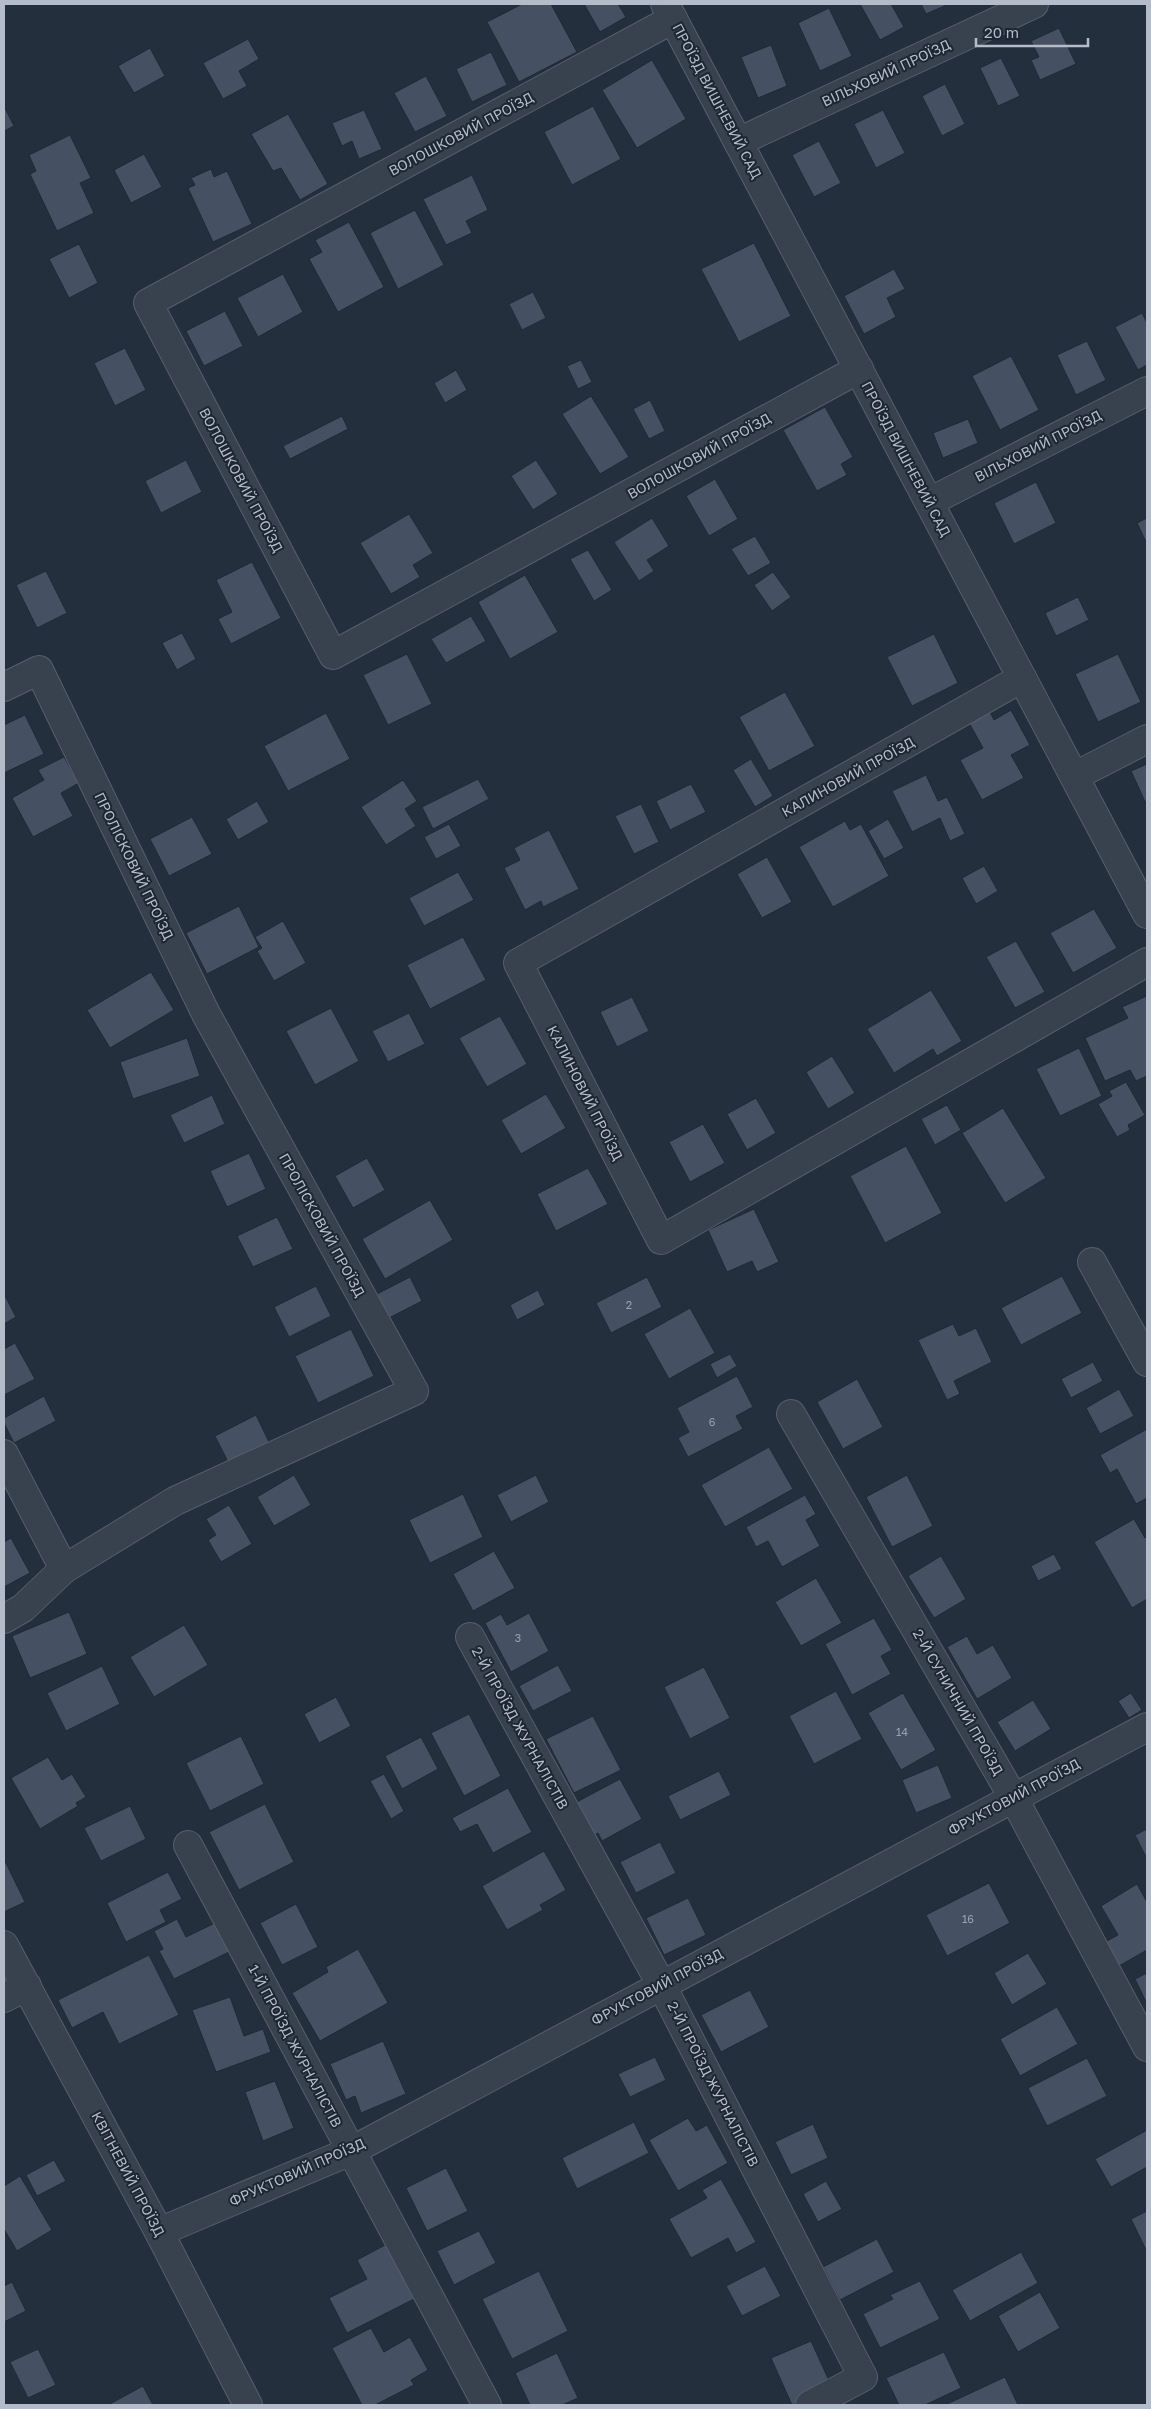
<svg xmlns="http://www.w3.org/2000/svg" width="1151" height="2409" viewBox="0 0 1151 2409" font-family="'Golos Text',sans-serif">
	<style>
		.building { fill: #455162; stroke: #1f2835 }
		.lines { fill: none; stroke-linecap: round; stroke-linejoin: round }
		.minor-casing { stroke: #565f6c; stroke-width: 30 }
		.minor { stroke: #38414e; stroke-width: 28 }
		.labels { text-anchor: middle; stroke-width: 4; stroke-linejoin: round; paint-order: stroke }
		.number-label { font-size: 11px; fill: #98a1af }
		.street-label { font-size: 14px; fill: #b4bcc9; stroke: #1d2633 }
	</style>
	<rect width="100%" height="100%" fill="#242f3e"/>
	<g class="building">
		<path d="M522 4H551L577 52 519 82 487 22Z"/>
		<path d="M584 4H618L626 17 600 32Z"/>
		<path d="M860 4H891L904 27 880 40Z"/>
		<path d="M921 4H949L926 14Z"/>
		<path d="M829 8 852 56 820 71 798 23Z"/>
		<path d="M1059 28 1076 64 1040 80 1031 60 1039 57 1031 41Z"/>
		<path d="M248 39 259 59 239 71 247 86 223 99 203 63Z"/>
		<path d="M771 45 787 86 758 98 741 57Z"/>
		<path d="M150 48 165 76 134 93 118 66Z"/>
		<path d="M491 52 507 85 472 102 456 69Z"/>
		<path d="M1001 58 1020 96 998 106 980 68Z"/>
		<path d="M652 60 686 119 637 148 602 90Z"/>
		<path d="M426 76 447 116 415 132 394 93Z"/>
		<path d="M945 84 965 124 942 136 922 96Z"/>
		<path d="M4 106 14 126 4 131Z"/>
		<path d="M593 106 621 159 572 185 544 132Z"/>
		<path d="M364 110 382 149 359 159 352 141 342 146 332 123Z"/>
		<path d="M883 110 905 153 876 168 854 124Z"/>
		<path d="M288 114 328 184 300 200 281 168 273 171 251 134Z"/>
		<path d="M70 135 91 178 80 183 94 213 57 231 30 174 36 171 29 155Z"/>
		<path d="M819 141 841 183 814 197 792 155Z"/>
		<path d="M144 154 162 187 131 203 114 170Z"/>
		<path d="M211 169 214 177 227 171 252 224 213 242 188 188 195 185 191 178Z"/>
		<path d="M472 175 488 210 466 221 472 233 446 245 423 199Z"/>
		<path d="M415 210 444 265 398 289 370 233Z"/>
		<path d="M349 222 384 287 338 312 309 259 322 252 315 240Z"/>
		<path d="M754 243 791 316 739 342 701 269Z"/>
		<path d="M79 244 98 283 69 298 49 259Z"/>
		<path d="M894 269 905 289 887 298 896 317 864 334 844 296Z"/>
		<path d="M283 274 303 312 258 337 237 298Z"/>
		<path d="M533 292 546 318 522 330 509 304Z"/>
		<path d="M225 311 243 346 204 366 186 331Z"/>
		<path d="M1142 313 1147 323V365L1138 370 1115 327Z"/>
		<path d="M1087 341 1106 380 1076 395 1057 355Z"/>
		<path d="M125 348 146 390 115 406 94 363Z"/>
		<path d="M1011 356 1039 410 1000 430 972 376Z"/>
		<path d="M581 360 592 382 578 389 567 366Z"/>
		<path d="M456 370 467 390 445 403 434 383Z"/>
		<path d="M591 396 629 457 600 474 562 414Z"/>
		<path d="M650 400 665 431 649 439 633 409Z"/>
		<path d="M825 407 853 457 841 464 847 475 817 491 783 430Z"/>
		<path d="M342 416 348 429 290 459 283 446Z"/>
		<path d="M968 419 978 443 943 458 933 433Z"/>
		<path d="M186 460 202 492 161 513 145 481Z"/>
		<path d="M536 460 558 494 533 510 511 476Z"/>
		<path d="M715 479 738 519 709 536 686 496Z"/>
		<path d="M1036 482 1056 523 1014 544 994 503Z"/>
		<path d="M409 514 433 553 413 565 420 577 391 594 360 543Z"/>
		<path d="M652 518 669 546 647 560 654 571 639 581 614 542Z"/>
		<path d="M1147 518V544L1137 523Z"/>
		<path d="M755 536 771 563 748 576 731 549Z"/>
		<path d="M588 550 612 590 594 601 570 559Z"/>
		<path d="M252 562 281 618 231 644 218 619 232 612 216 580Z"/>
		<path d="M46 571 67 613 37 628 16 585Z"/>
		<path d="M773 572 791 597 772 611 754 585Z"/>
		<path d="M525 575 558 632 510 659 478 602Z"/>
		<path d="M1078 597 1089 620 1056 636 1045 613Z"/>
		<path d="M471 616 486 641 446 663 431 639Z"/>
		<path d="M182 633 196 659 177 670 162 643Z"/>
		<path d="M934 634 958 683 912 706 887 657Z"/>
		<path d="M407 654 432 704 388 725 363 675Z"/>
		<path d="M1118 654 1141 702 1098 722 1075 674Z"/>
		<path d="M785 692 815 746 769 771 739 717Z"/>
		<path d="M989 710 994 720 1011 710 1030 745 1011 755 1024 778 982 800 960 760 983 748 968 721Z"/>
		<path d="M326 713 350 759 288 791 264 746Z"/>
		<path d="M25 715 44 754 4 773V725Z"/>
		<path d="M64 757 79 783 61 793 73 816 33 837 12 798 44 780 38 770Z"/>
		<path d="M751 759 773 796 755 807 733 770Z"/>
		<path d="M1147 764V806L1131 771Z"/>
		<path d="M926 775 938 801 947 797 965 834 950 841 940 818 912 832 892 791Z"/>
		<path d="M478 779 489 799 433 829 422 807Z"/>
		<path d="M403 780 417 801 405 809 416 826 386 845 361 807Z"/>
		<path d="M691 784 706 812 670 830 656 801Z"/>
		<path d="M257 801 269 822 238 840 226 819Z"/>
		<path d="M641 804 659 842 634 854 615 816Z"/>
		<path d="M192 817 212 854 169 876 150 839Z"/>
		<path d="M888 819 904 848 884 859 868 831Z"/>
		<path d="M845 821 850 830 861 824 889 876 833 907 799 847Z"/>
		<path d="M449 824 461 846 436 859 424 837Z"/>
		<path d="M549 830 579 889 543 907 541 901 525 910 504 868 520 860 514 848Z"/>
		<path d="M767 857 792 902 762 918 737 874Z"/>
		<path d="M984 866 998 891 976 904 962 878Z"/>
		<path d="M458 872 474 900 424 926 409 898Z"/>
		<path d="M239 906 259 947 207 974 186 933Z"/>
		<path d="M1094 909 1117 948 1073 973 1050 933Z"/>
		<path d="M283 921 306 963 274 981 257 951 262 948 255 937Z"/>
		<path d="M463 937 486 980 430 1009 407 965Z"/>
		<path d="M1016 941 1045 992 1015 1008 986 957Z"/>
		<path d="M151 972 174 1010 110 1048 87 1010Z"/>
		<path d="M931 990 962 1041 937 1056 933 1049 894 1073 867 1029Z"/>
		<path d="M1147 996V1076L1136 1081 1130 1070 1105 1081 1085 1038 1128 1018 1122 1007Z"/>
		<path d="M632 997 649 1031 617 1047 600 1012Z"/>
		<path d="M331 1008 359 1061 315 1085 286 1031Z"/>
		<path d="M409 1013 425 1044 388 1062 372 1031Z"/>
		<path d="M500 1016 527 1064 487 1087 459 1038Z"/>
		<path d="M187 1038 200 1076 133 1099 120 1062Z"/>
		<path d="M1079 1048 1102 1096 1060 1116 1036 1069Z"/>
		<path d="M832 1056 855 1093 828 1109 806 1072Z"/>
		<path d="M1126 1082 1145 1115 1128 1125 1130 1130 1117 1137 1098 1104 1112 1096 1109 1091Z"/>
		<path d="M546 1094 566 1128 521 1154 501 1120Z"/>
		<path d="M212 1095 225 1124 184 1143 170 1115Z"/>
		<path d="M756 1098 776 1133 747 1150 727 1114Z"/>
		<path d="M947 1105 961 1130 935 1145 921 1119Z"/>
		<path d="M1003 1108 1046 1178 1005 1203 962 1133Z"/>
		<path d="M703 1124 725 1163 690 1182 669 1142Z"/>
		<path d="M906 1146 942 1213 885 1243 850 1176Z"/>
		<path d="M249 1153 266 1189 227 1207 210 1171Z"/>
		<path d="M367 1158 385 1190 353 1208 335 1176Z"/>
		<path d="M588 1168 608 1204 556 1231 537 1194Z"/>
		<path d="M430 1200 453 1240 385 1279 362 1239Z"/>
		<path d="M754 1209 779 1262 757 1272 752 1261 727 1272 708 1230Z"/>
		<path d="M277 1217 293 1249 253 1267 237 1236Z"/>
		<path d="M1062 1276 1082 1313 1021 1345 1001 1308Z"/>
		<path d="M410 1277 422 1301 389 1318 377 1294Z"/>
		<path d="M647 1277 662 1307 611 1333 596 1303Z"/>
		<path d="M316 1286 331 1316 289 1337 274 1307Z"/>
		<path d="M538 1290 545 1305 517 1320 510 1305Z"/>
		<path d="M4 1294 16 1317 4 1324Z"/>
		<path d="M690 1308 715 1353 669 1379 644 1334Z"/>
		<path d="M953 1324 959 1336 976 1328 992 1362 954 1381 960 1394 947 1400 918 1340Z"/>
		<path d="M351 1329 374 1376 318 1403 295 1356Z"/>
		<path d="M15 1343 35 1379 4 1395V1349Z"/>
		<path d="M730 1354 737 1366 717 1378 710 1364Z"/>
		<path d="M1093 1362 1103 1381 1071 1398 1061 1379Z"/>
		<path d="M737 1376 753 1407 736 1416 743 1429 688 1457 678 1438 689 1432 677 1408Z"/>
		<path d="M857 1379 883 1427 843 1449 817 1402Z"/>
		<path d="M1119 1389 1134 1416 1100 1434 1086 1408Z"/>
		<path d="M44 1396 56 1421 14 1443 4 1423V1418Z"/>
		<path d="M256 1415 270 1444 229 1464 215 1436Z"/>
		<path d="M1147 1429V1498L1136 1504 1117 1469 1110 1473 1100 1455Z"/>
		<path d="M769 1447 793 1489 725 1527 701 1485Z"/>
		<path d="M294 1475 311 1505 274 1526 257 1497Z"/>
		<path d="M536 1475 549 1502 511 1522 497 1495Z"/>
		<path d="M907 1475 933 1526 892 1547 866 1497Z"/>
		<path d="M463 1494 483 1537 430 1563 409 1520Z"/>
		<path d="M805 1495 816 1514 806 1520 820 1546 782 1567 768 1541 756 1547 746 1527Z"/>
		<path d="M229 1505 252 1544 221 1562 208 1540 216 1535 206 1519Z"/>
		<path d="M1134 1519 1145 1538 1147 1536V1599L1132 1608 1094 1542Z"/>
		<path d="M11 1538 30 1573 4 1587V1542Z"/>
		<path d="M494 1551 515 1588 473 1611 453 1574Z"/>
		<path d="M1054 1554 1062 1569 1038 1581 1031 1566Z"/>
		<path d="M941 1556 966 1599 934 1618 908 1576Z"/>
		<path d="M816 1578 842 1623 801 1646 775 1602Z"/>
		<path d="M69 1612 87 1654 30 1678 12 1636Z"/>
		<path d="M529 1613 549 1651 511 1672 485 1623 501 1614 507 1625Z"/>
		<path d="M874 1618 892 1650 881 1656 891 1674 852 1695 825 1644Z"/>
		<path d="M184 1625 208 1665 154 1697 130 1657Z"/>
		<path d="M967 1636 977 1654 993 1645 1012 1678 977 1699 947 1647Z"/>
		<path d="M558 1665 572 1691 533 1711 519 1686Z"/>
		<path d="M102 1666 120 1704 66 1731 47 1693Z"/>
		<path d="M704 1667 730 1718 690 1739 664 1687Z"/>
		<path d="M836 1691 862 1739 814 1764 789 1716Z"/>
		<path d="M903 1693 936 1750 901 1770 868 1713Z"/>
		<path d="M1131 1693 1142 1710 1129 1718 1118 1701Z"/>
		<path d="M336 1697 351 1726 319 1743 304 1714Z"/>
		<path d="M1033 1700 1051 1729 1015 1751 997 1722Z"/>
		<path d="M469 1714 501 1776 464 1796 431 1733Z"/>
		<path d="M593 1716 621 1770 574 1793 546 1739Z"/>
		<path d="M241 1736 264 1784 210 1811 186 1763Z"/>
		<path d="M421 1737 438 1769 402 1789 385 1756Z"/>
		<path d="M48 1757 62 1780 72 1774 86 1797 76 1803 78 1806 40 1829 11 1778Z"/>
		<path d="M938 1765 952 1798 916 1813 902 1780Z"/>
		<path d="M719 1771 731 1795 680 1820 668 1796Z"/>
		<path d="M384 1774 404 1811 391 1819 370 1781Z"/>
		<path d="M620 1779 642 1819 602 1841 598 1833 591 1837 573 1804Z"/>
		<path d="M508 1788 532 1832 493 1853 477 1824 460 1832 452 1818Z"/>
		<path d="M265 1804 294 1862 239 1890 209 1832Z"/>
		<path d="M130 1806 146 1839 101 1861 84 1828Z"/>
		<path d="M1147 1829V1859L1135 1835Z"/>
		<path d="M660 1842 676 1873 636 1893 620 1862Z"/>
		<path d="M544 1851 566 1890 540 1905 543 1910 507 1930 482 1886Z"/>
		<path d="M4 1859 25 1902 4 1912Z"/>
		<path d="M168 1872 182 1899 160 1910 166 1922 126 1942 107 1903Z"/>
		<path d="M989 1883 1010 1923 947 1956 926 1915Z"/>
		<path d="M1137 1884 1147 1902V1950L1119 1966 1105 1942 1118 1935 1101 1906Z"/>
		<path d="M688 1898 706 1935 664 1955 646 1918Z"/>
		<path d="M296 1904 318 1947 282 1965 260 1923Z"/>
		<path d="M177 1919 186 1937 215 1923 229 1952 174 1979 159 1951 163 1949 154 1931Z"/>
		<path d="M358 1949 388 2003 320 2041 292 1993 328 1972 326 1967Z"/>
		<path d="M1028 1953 1047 1984 1012 2005 994 1973Z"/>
		<path d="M149 1955 179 2015 119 2044 103 2012 72 2028 58 2000Z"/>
		<path d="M1147 1973V2004L1135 1979Z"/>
		<path d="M750 1990 769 2027 721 2052 701 2015Z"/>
		<path d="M230 1997 244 2036 263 2029 271 2052 216 2072 192 2010Z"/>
		<path d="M1057 2007 1078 2044 1020 2076 1000 2039Z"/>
		<path d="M383 2041 406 2094 361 2113 355 2096 346 2100 330 2064Z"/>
		<path d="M655 2057 666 2080 630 2097 618 2074Z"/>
		<path d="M1087 2058 1107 2096 1047 2126 1028 2088Z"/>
		<path d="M275 2081 294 2128 263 2141 245 2092Z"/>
		<path d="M688 2118 696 2131 707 2125 728 2163 678 2191 649 2140Z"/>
		<path d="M634 2122 649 2153 577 2189 562 2158Z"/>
		<path d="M813 2124 828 2158 791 2175 775 2142Z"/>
		<path d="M1147 2130V2167L1111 2187 1095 2159Z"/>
		<path d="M54 2160 66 2181 37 2196 26 2175Z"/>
		<path d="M446 2168 468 2211 427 2231 406 2188Z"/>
		<path d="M20 2176 52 2230 17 2251 4 2229V2186Z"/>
		<path d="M721 2179 756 2242 736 2253 728 2238 691 2258 669 2219 707 2198 702 2190Z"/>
		<path d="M826 2181 842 2209 818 2222 803 2194Z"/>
		<path d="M1147 2211V2252L1131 2219Z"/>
		<path d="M479 2231 496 2263 454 2285 437 2251Z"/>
		<path d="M877 2239 894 2272 840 2300 823 2267Z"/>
		<path d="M387 2244 414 2299 347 2333 329 2298 367 2279 357 2260Z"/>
		<path d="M1021 2252 1038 2283 970 2321 952 2290Z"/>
		<path d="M765 2266 781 2296 742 2316 726 2286Z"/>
		<path d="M539 2271 568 2331 512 2359 482 2299Z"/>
		<path d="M920 2281 940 2319 880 2348 863 2314 893 2299 890 2295Z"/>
		<path d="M12 2282 26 2311 4 2322V2286Z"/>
		<path d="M1040 2292 1060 2328 1018 2352 998 2316Z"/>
		<path d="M371 2328 384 2352 410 2337 428 2370 411 2380 414 2385 375 2405H362L332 2348Z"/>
		<path d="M811 2341 832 2387 792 2405 771 2358Z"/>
		<path d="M38 2349 56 2385 28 2398 10 2362Z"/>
		<path d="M944 2352 961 2388 925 2405H899L886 2378Z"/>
		<path d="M557 2353 578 2398 562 2405H530L515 2373Z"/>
		<path d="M1005 2377 1018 2405H945Z"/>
		<path d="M143 2386 153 2405H108Z"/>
	</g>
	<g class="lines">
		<g class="minor-casing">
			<g id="minor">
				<path d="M665 4 1147 914"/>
				<path d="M673 19 148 303 333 655 859 369"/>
				<path d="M738 142 1034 4"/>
				<path d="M929 502 1147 391"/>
				<path d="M1022 678 518 963 661 1240 1147 962"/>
				<path d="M4 687 39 670 206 1014 414 1391 175 1501 64 1569 23 1608 4 1619"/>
				<path d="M1075 776 1147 739"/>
				<path d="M1092 1262 1147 1362"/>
				<path d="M791 1414 1013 1797 1147 2047"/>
				<path d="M4 1454 64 1569"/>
				<path d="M470 1637 661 1984 863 2377 810 2405"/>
				<path d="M188 1845 487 2405"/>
				<path d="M4 1945 159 2232 248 2405"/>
				<path d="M4 1998 27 1986"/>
				<path d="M159 2232 351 2151 1147 1727"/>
			</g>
		</g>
		<use href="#minor" class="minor"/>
	</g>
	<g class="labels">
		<g class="number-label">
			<text x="629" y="1309">2</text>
			<text x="712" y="1426">6</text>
			<text x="518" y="1642">3</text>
			<text x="902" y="1736">14</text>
			<text x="968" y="1923">16</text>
		</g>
		<g class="street-label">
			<text transform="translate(886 73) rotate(-25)" y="5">ВІЛЬХОВИЙ ПРОЇЗД</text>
			<text transform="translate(717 101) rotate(62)" y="5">ПРОЇЗД ВИШНЕВИЙ САД</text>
			<text transform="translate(461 134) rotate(-28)" y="5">ВОЛОШКОВИЙ ПРОЇЗД</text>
			<text transform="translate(1038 446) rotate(-27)" y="5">ВІЛЬХОВИЙ ПРОЇЗД</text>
			<text transform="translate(699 456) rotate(-29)" y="5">ВОЛОШКОВИЙ ПРОЇЗД</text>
			<text transform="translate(906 459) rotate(62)" y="5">ПРОЇЗД ВИШНЕВИЙ САД</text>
			<text transform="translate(241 480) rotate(62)" y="5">ВОЛОШКОВИЙ ПРОЇЗД</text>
			<text transform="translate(848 777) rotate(-29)" y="5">КАЛИНОВИЙ ПРОЇЗД</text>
			<text transform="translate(134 866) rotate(64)" y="5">ПРОЛІСКОВИЙ ПРОЇЗД</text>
			<text transform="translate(585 1093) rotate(63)" y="5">КАЛИНОВИЙ ПРОЇЗД</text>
			<text transform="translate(322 1225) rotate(61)" y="5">ПРОЛІСКОВИЙ ПРОЇЗД</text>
			<text transform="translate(958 1702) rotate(60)" y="5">2-Й СУНИЧНИЙ ПРОЇЗД</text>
			<text transform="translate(520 1728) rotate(61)" y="5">2-Й ПРОЇЗД ЖУРНАЛІСТІВ</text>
			<text transform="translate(1014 1797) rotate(-28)" y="5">ФРУКТОВИЙ ПРОЇЗД</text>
			<text transform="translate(657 1987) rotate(-28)" y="5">ФРУКТОВИЙ ПРОЇЗД</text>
			<text transform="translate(295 2046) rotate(62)" y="5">1-Й ПРОЇЗД ЖУРНАЛІСТІВ</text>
			<text transform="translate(713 2084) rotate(63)" y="5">2-Й ПРОЇЗД ЖУРНАЛІСТІВ</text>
			<text transform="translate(297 2172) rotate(-24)" y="5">ФРУКТОВИЙ ПРОЇЗД</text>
			<text transform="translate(128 2174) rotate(62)" y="5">КВІТНЕВИЙ ПРОЇЗД</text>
		</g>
	</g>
	<rect width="1151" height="2409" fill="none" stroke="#b4bcc9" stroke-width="10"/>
	<path d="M976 38v8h112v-8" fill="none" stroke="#b4bcc9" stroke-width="2.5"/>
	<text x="984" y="38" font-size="15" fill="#b4bcc9" stroke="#1d2633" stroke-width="4" paint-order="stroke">20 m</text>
</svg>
